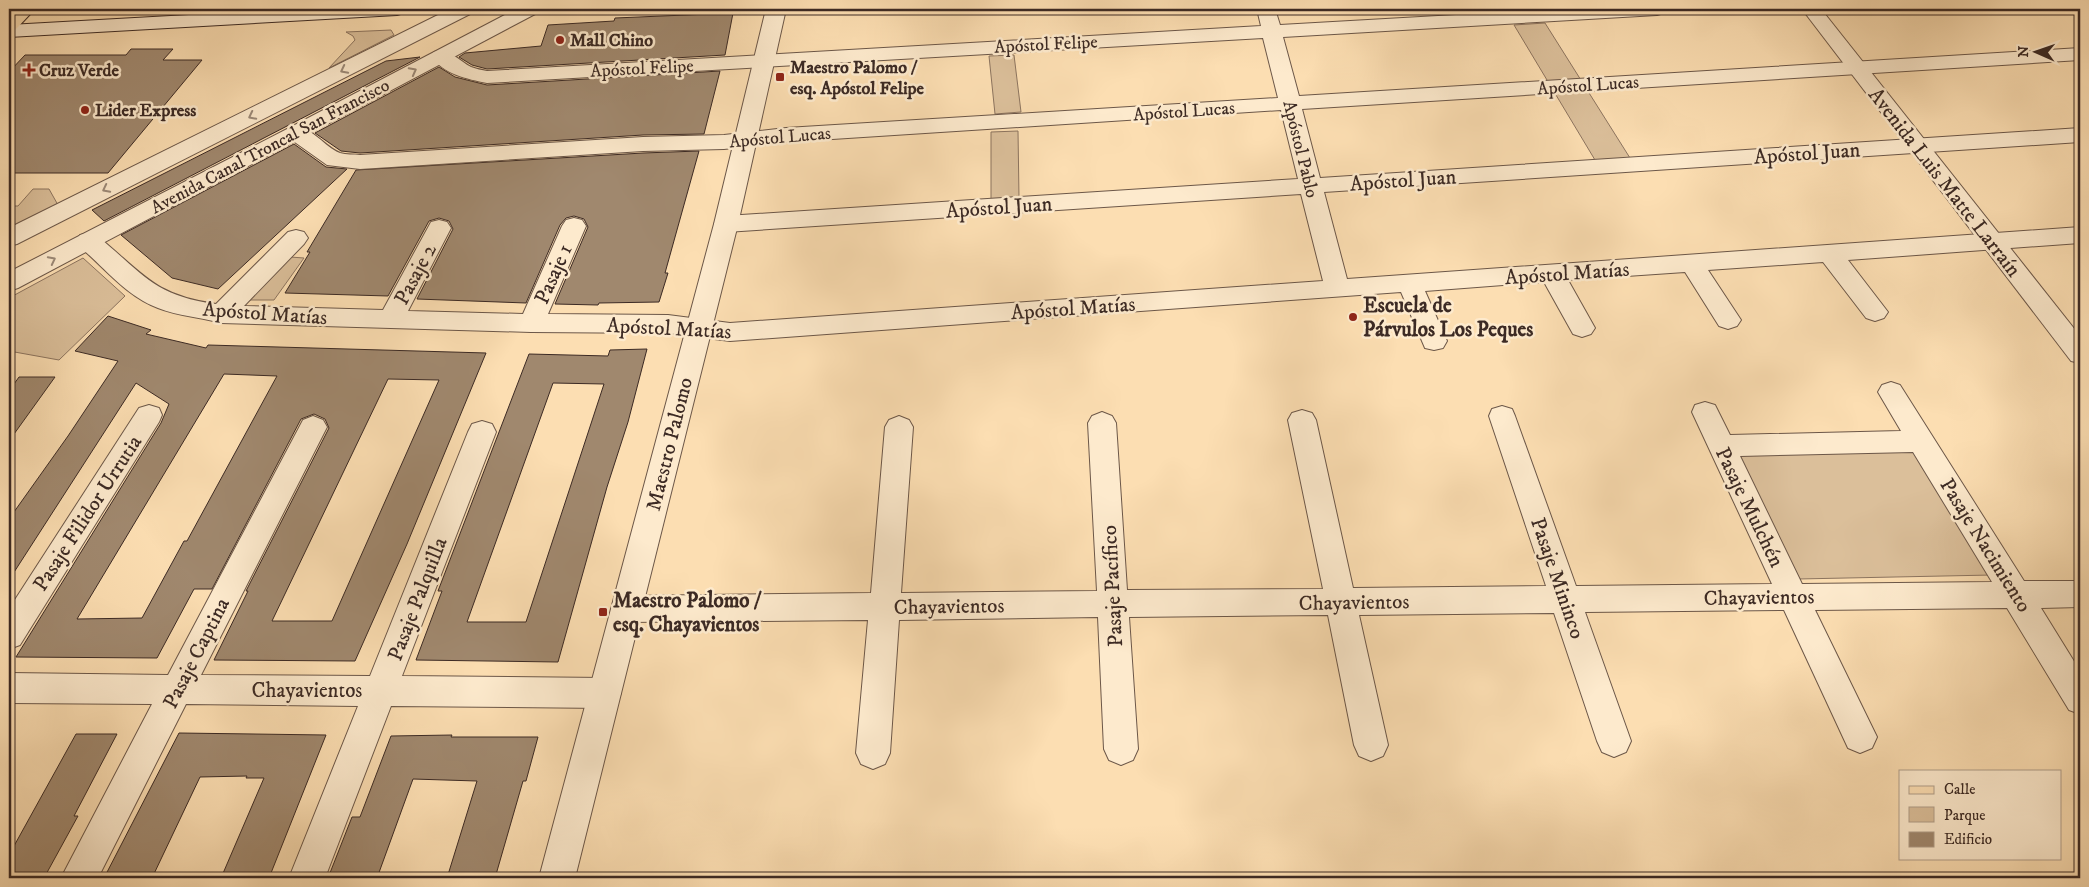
<svg xmlns="http://www.w3.org/2000/svg" width="2089" height="887" viewBox="0 0 2089 887" font-family="'IM FELL DW Pica',serif">
	<style>
		.green { fill: #dbbf9a; stroke: #8c745f }
		.building { fill: #a0886e; stroke: #3c2a24; fill-rule: evenodd }
		.lines { fill: none; stroke-linecap: round; stroke-linejoin: round }
		.minor-casing { stroke: #6c5748; stroke-width: 2 }
		.tertiary-casing { stroke: #6c5748; stroke-width: 2 }
		.secondary-casing { stroke: #3c2a24; stroke-width: 2 }
		.primary-casing { stroke: #3c2a24; stroke-width: 2 }
		.minor { fill: #fdeacd; fill-rule: evenodd }
		.tertiary { fill: #fdeacd; fill-rule: evenodd }
		.secondary { fill: #fdeacd; fill-rule: evenodd }
		.primary { fill: #fcdeb2; fill-rule: evenodd }
		.oneway { stroke: #9c8a78 }
		.poi-dot { fill: #8f2418; stroke: #fdeacd; stroke-width: 2 }
		.labels { text-anchor: middle; stroke-width: 5; stroke-linejoin: round; paint-order: stroke }
		.far-poi-label { font-size: 18px; font-weight: bold; fill: #3c2a24; stroke: #fdeacd; text-anchor: start }
		.far-street-label { font-size: 18px; fill: #3c2a24; stroke: #fdeacd }
		.street-label { font-size: 21px; fill: #3c2a24; stroke: #fdeacd }
		.poi-label { font-size: 21px; font-weight: bold; fill: #3c2a24; stroke: #fdeacd; text-anchor: start }
	</style>
	<rect width="100%" height="100%" fill="#fcdeb2"/>
	<filter id="stains"><feTurbulence type="fractalNoise" baseFrequency=".004" numOctaves="4"/><feColorMatrix values="0 0 0 0 .2 0 0 0 0 .09 0 0 0 0 .02 0 0 0 .5 -.17"/></filter>
	<radialGradient id="worn" r=".72"><stop offset=".6" stop-color="#630" stop-opacity="0"/><stop offset="1" stop-color="#630" stop-opacity=".3"/></radialGradient>
	<g class="green">
		<path d="M1545 23 1630 158 1595 160 1514 25Z"/>
		<path d="M391 30 394 35 329 68 355 40 353 36 346 32Z"/>
		<path d="M1014 55 1021 112 995 114 989 56Z"/>
		<path d="M1018 131 1019 198 991 199V132Z"/>
		<path d="M33 189H49L58 205 9 229V206H18Z"/>
		<path d="M290 257 304 258 274 300H250Z"/>
		<path d="M83 258 125 296 59 360 9 351V298Z"/>
		<path d="M1913 448 1992 575 1798 579 1734 451Z"/>
	</g>
	<g class="building">
		<path d="M733 13 725 55 487 69 472 65 459 57 465 53 541 46 548 25 614 21 615 18Z"/>
		<path d="M131 49H173L163 60H202L108 173H9V72L25 55H126Z"/>
		<path d="M420 57 104 221 92 210 386 61Z"/>
		<path d="M439 67 455 77 487 85 720 71 704 134 643 135 360 153 341 151 315 133Z"/>
		<path d="M294 144 326 167 347 169 218 289 172 278 121 235Z"/>
		<path d="M699 151 665 273H668L659 302 599 303 598 305 555 304 588 227 584 219 574 216 566 218 560 225 526 303 417 299 453 229 449 221 439 218 429 221 388 296 285 293 310 252H307L356 170 643 153Z"/>
		<path d="M108 316 151 330 146 334 206 348 208 345 486 353 407 544 355 661 214 660 248 591H246L329 428 325 419 314 414 301 419 212 589H194L157 658 16 657 161 423 169 404 136 383 9 580V519L68 436 118 361 75 351ZM224 374 277 376 187 541H184L142 618 77 619ZM388 379 439 380 332 621H272Z"/>
		<path d="M647 349 628 422 607 487 558 662 416 660 442 591H438L529 354 608 356 610 350ZM553 383 604 384 526 622H467Z"/>
		<path d="M19 377H55L9 441V391Z"/>
		<path d="M179 733 326 735 269 878H221L264 778H246L247 776 200 777 152 878H104Z"/>
		<path d="M76 734H117L74 816H78L44 878H9V855Z"/>
		<path d="M452 735 451 737H538L526 781H523L495 878H447L477 781 413 779 377 878H328L352 817H360L391 736Z"/>
	</g>
	<g class="lines">
		<g class="minor-casing">
			<g id="minor">
				<path d="M1257 9H1275L1280 25 1561 9H1667L1664 13 1657 15 1283 37 1299 96 2080 48V60L1302 109 1320 178 2080 128V142L1324 192 1347 279 2080 227V243L1848 260 1888 312 1884 318 1875 321 1866 318 1823 262 1708 270 1741 320 1737 326 1728 329 1719 326 1685 272 1568 280 1595 328 1591 334 1582 337 1573 334 1544 282 1425 291 1447 341 1443 348 1434 350 1425 348 1401 292 730 341 668 333 531 332 221 323C200 317 178 316 158 308 126 296 105 268 80 247L76 241 80 235 88 233 96 235C142 272 153 296 216 304L288 232 296 230 304 232 308 238 304 244 244 306 383 310 431 222 439 220 447 222 451 228 408 311 523 314 562 226 566 220 574 218 582 220 586 226 548 314 668 315 730 323 1323 281 1301 194 726 232 718 230 714 224 718 218 726 216 1298 179 1281 110 786 142 724 149 643 151 360 169 327 165 289 138 286 133 289 128C311 123 322 146 340 153 346 155 354 154 360 155L643 137 724 135 786 128 1278 98 1263 38 487 83C467 79 443 74 431 56L434 52C450 48 458 60 471 67 476 69 482 70 487 71L1261 26Z"/>
				<path d="M1891 382 1900 385 2024 581H2080V607L2041 608 2080 671V714L2069 710 2007 608 1815 610 1877 737 1872 748 1860 753 1848 748 1784 610 1585 612 1631 741 1626 752 1614 757 1602 752 1597 741 1554 613 1359 615 1388 745 1383 756 1371 761 1359 756 1354 745 1328 615 1129 617 1138 749 1133 760 1121 765 1109 760 1104 749 1098 617 899 620 890 753 885 764 873 769 861 764 856 753 868 620 627 622 616 618 612 609 616 600 627 596 871 593 885 427 889 420 899 416 909 420 913 427 901 593 1097 591 1088 423 1092 416 1102 412 1112 416 1116 423 1127 590 1323 589 1288 420 1292 413 1302 410 1312 413 1316 420 1353 588 1546 586 1489 416 1492 409 1502 406 1512 409 1515 416 1576 586 1772 584 1692 412 1695 405 1705 402 1715 405 1730 435 1901 431 1878 392 1882 385ZM1913 452 1992 582 1802 584 1740 456Z"/>
				<path d="M149 405 159 408 162 415 159 422 20 645 9 649V609L139 408Z"/>
				<path d="M313 416 323 420 327 427 201 675 370 676 468 432 472 424 482 421 492 424 496 432 402 676 605 678 616 682 621 693 616 704 605 708 391 706 325 878H289L358 706 186 704 98 878H61L152 704 9 703V673L168 675 303 420Z"/>
			</g>
		</g>
		<g class="tertiary-casing">
			<g id="tertiary">
				<path d="M450 9H475L472 13 17 244 9 246V228Z"/>
				<path d="M516 9H540L537 13 18 288 9 291V272L289 128Z"/>
				<path d="M766 9H786L738 224 575 878H539L714 224Z"/>
				<path d="M1802 9H1821L2080 336V363L2071 361Z"/>
			</g>
		</g>
		<g class="secondary-casing">
			<path id="secondary" d="M299 9H407L404 13 397 15 9 37V25Z"/>
		</g>
		<g class="primary-casing">
			<path id="primary" d="M14 9H35L16 29 9 31V14Z"/>
		</g>
		<use href="#minor" class="minor"/>
		<use href="#tertiary" class="tertiary"/>
		<use href="#secondary" class="secondary"/>
		<use href="#primary" class="primary"/>
	</g>
	<defs><path id="oneway-chevron" d="M-2-3.5L2.5 0L-2 3.5" fill="none" stroke-width="1.6" stroke-linecap="round" stroke-linejoin="round" transform="scale(1.25)"/></defs>
	<g class="oneway">
		<use href="#oneway-chevron" transform="translate(344 70) rotate(153)"/>
		<use href="#oneway-chevron" transform="translate(413 71) rotate(-28)"/>
		<use href="#oneway-chevron" transform="translate(252 116) rotate(153)"/>
		<use href="#oneway-chevron" transform="translate(106 189) rotate(153)"/>
		<use href="#oneway-chevron" transform="translate(52 260) rotate(-27)"/>
	</g>
	<g class="poi-dot">
		<circle cx="560" cy="40" r="5"/>
		<path d="M26.5 62.5h5v5h5v5h-5v5h-5v-5h-5v-5h5z"/>
		<rect x="775" y="72" width="10" height="10" rx="2.5"/>
		<circle cx="85" cy="110" r="5"/>
		<circle cx="1353" cy="317" r="5"/>
		<rect x="598" y="607" width="10" height="10" rx="2.5"/>
	</g>
	<g class="labels">
		<g class="far-poi-label">
			<text x="570" y="46">Mall Chino</text>
			<text x="790" y="73">Maestro Palomo /<tspan x="790" dy="21">esq. Apóstol Felipe</tspan></text>
			<text x="39" y="76">Cruz Verde</text>
			<text x="95" y="116">Lider Express</text>
		</g>
		<g class="far-street-label">
			<text transform="translate(1046 44) rotate(-3)" y="6">Apóstol Felipe</text>
			<text transform="translate(642 68) rotate(-3)" y="6">Apóstol Felipe</text>
			<text transform="translate(1588 85) rotate(-4)" y="6">Apóstol Lucas</text>
			<text transform="translate(1184 111) rotate(-4)" y="6">Apóstol Lucas</text>
			<text transform="translate(780 137) rotate(-5)" y="6">Apóstol Lucas</text>
			<text transform="translate(270 146) rotate(-28)" y="6">Avenida Canal Troncal San Francisco</text>
			<text transform="translate(1301 149) rotate(76)" y="6">Apóstol Pablo</text>
		</g>
		<g class="street-label">
			<text transform="translate(1807 153) rotate(-4)" y="7">Apóstol Juan</text>
			<text transform="translate(1403 180) rotate(-4)" y="7">Apóstol Juan</text>
			<text transform="translate(1945 182) rotate(52)" y="7">Avenida Luis Matte Larraín</text>
			<text transform="translate(999 207) rotate(-4)" y="7">Apóstol Juan</text>
			<text transform="translate(1567 273) rotate(-4)" y="7">Apóstol Matías</text>
			<text transform="translate(415 274) rotate(-62)" y="7">Pasaje 2</text>
			<text transform="translate(553 274) rotate(-66)" y="7">Pasaje 1</text>
			<text transform="translate(1073 308) rotate(-4)" y="7">Apóstol Matías</text>
			<text transform="translate(265 313) rotate(4)" y="7">Apóstol Matías</text>
			<text transform="translate(669 328) rotate(3)" y="7">Apóstol Matías</text>
			<text transform="translate(669 444) rotate(-76)" y="7">Maestro Palomo</text>
			<text transform="translate(1750 507) rotate(64)" y="7">Pasaje Mulchén</text>
			<text transform="translate(87 513) rotate(-57)" y="7">Pasaje Filidor Urrutia</text>
			<text transform="translate(1986 545) rotate(58)" y="7">Pasaje Nacimiento</text>
			<text transform="translate(1558 578) rotate(71)" y="7">Pasaje Mininco</text>
			<text transform="translate(1112 586) rotate(-93)" y="7">Pasaje Pacífico</text>
			<text transform="translate(1759 597) rotate(-1)" y="7">Chayavientos</text>
			<text transform="translate(417 599) rotate(-69)" y="7">Pasaje Palquilla</text>
			<text transform="translate(1354 602) rotate(-1)" y="7">Chayavientos</text>
			<text transform="translate(949 606) rotate(-1)" y="7">Chayavientos</text>
			<text transform="translate(196 653) rotate(-63)" y="7">Pasaje Captina</text>
			<text x="307" y="697">Chayavientos</text>
		</g>
		<g class="poi-label">
			<text x="1363" y="312">Escuela de<tspan x="1363" dy="24">Párvulos Los Peques</tspan></text>
			<text x="613" y="607">Maestro Palomo /<tspan x="613" dy="24">esq. Chayavientos</tspan></text>
		</g>
	</g>
	<rect width="2089" height="887" fill="none" stroke="#fcdeb2" stroke-width="30"/>
	<rect x="10" y="10" width="2069" height="867" fill="none" stroke="#3c2a24" stroke-width="2.5"/>
	<rect x="15" y="15" width="2059" height="857" fill="none" stroke="#3c2a24"/>
	<rect x="1899" y="770" width="162" height="90" fill="#fdeacd" stroke="#b09d89"/>
	<rect x="1909" y="786" width="25" height="8" fill="#fcdeb2" stroke="#b09d89"/>
	<text x="1944" y="794" font-size="15" fill="#3c2a24">Calle</text>
	<rect x="1909" y="807" width="25" height="15" fill="#dbbf9a" stroke="#b09d89"/>
	<text x="1944" y="820" font-size="15" fill="#3c2a24">Parque</text>
	<rect x="1909" y="832" width="25" height="15" fill="#a0886e" stroke="#b09d89"/>
	<text x="1944" y="844" font-size="15" fill="#3c2a24">Edificio</text>
	<g transform="translate(2036 52) rotate(272)" stroke="#fdeacd" stroke-width="4" paint-order="stroke">
	<path d="M0-4L9 19L0 12L-9 19Z" fill="#3c2a24"/>
	<text y="-8" font-size="14" font-weight="bold" text-anchor="middle" fill="#3c2a24">N</text>
	</g>
	<rect width="100%" height="100%" filter="url(#stains)"/>
	<rect width="100%" height="100%" fill="url(#worn)"/>
</svg>
